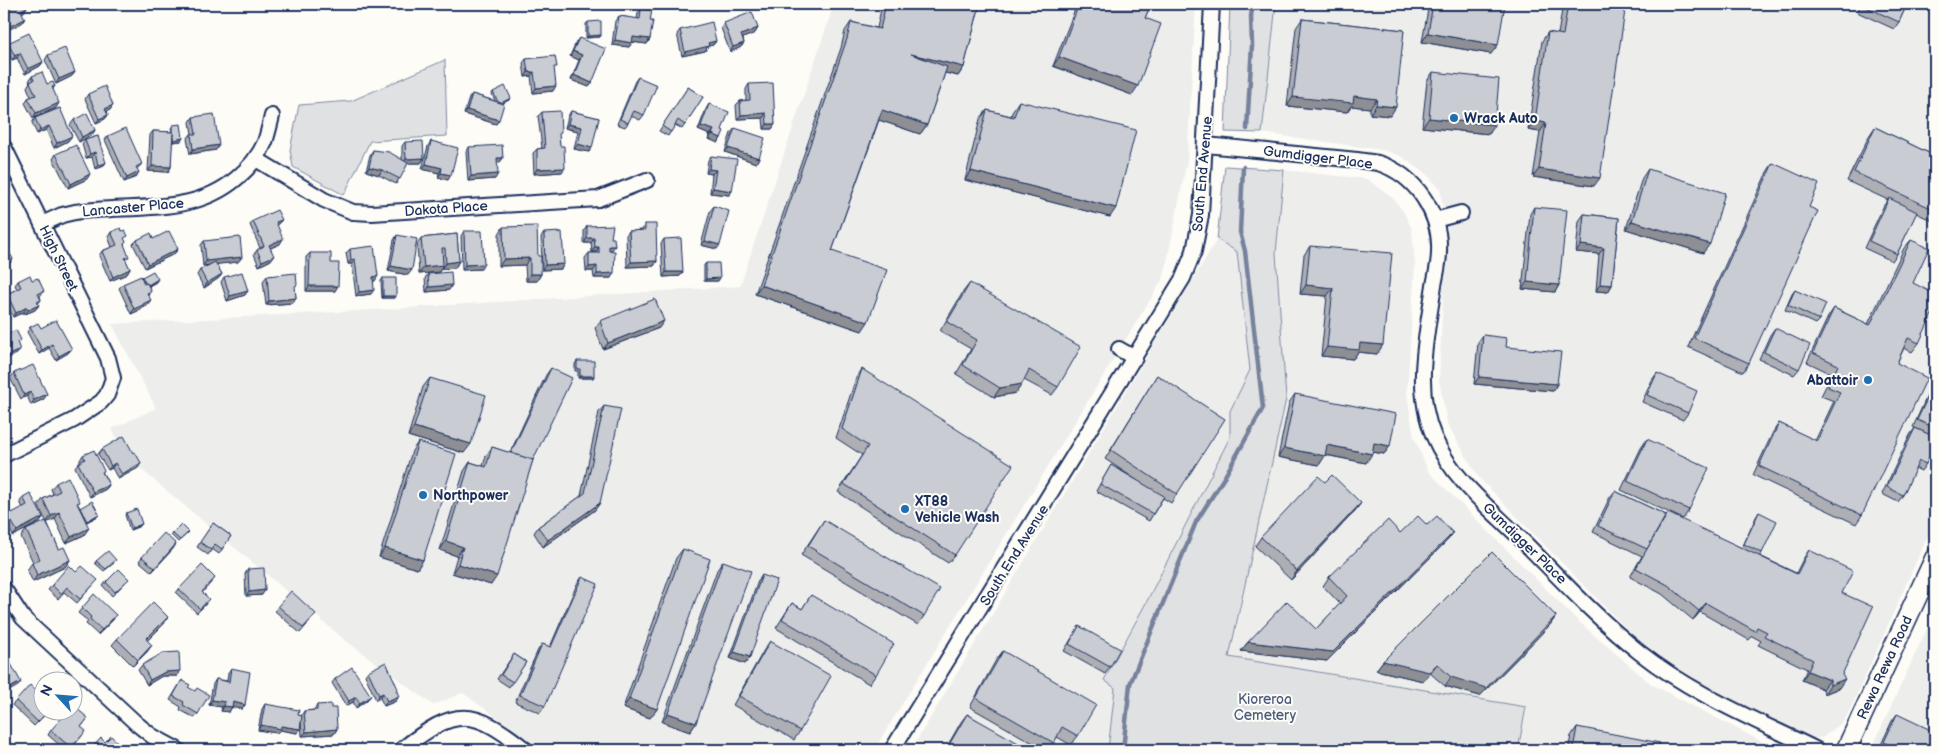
<svg xmlns="http://www.w3.org/2000/svg" width="1939" height="754" viewBox="0 0 1939 754" font-family="'Balsamiq Sans',sans-serif">
	<style>
		.built { fill: #edeeec }
		.green { fill: #e0e1e3; stroke: #7e88a0 }
		.lines { fill: none; stroke-linecap: round; stroke-linejoin: round }
		.stream { stroke: #76819c; stroke-width: 4.5 }
		.street-casing { stroke: #1b2f5e; stroke-width: 18 }
		.secondary-casing { stroke: #1b2f5e; stroke-width: 22 }
		.street { stroke: #fdfcf7; stroke-width: 14 }
		.secondary { stroke: #fdfcf7; stroke-width: 19 }
		.wall { fill: #adafb5; stroke: #1b2f5e }
		.shaded-wall { fill: #8d8f94; stroke: #1b2f5e }
		.building { fill: #c9ccd3; stroke: #1b2f5e }
		.poi-dot { fill: #1f6fb2; stroke: #fdfcf7; stroke-width: 2 }
		.labels { text-anchor: middle; stroke-width: 4; stroke-linejoin: round; paint-order: stroke }
		.poi-label { font-size: 14px; font-weight: bold; fill: #1b2f5e; stroke: #fdfcf7; text-anchor: start }
		.street-label { font-size: 14px; fill: #1b2f5e; stroke: #fdfcf7 }
		.park-label { font-size: 14px; fill: #4c5c7f; stroke: #fdfcf7 }
	</style>
	<rect width="100%" height="100%" fill="#fdfcf7"/>
	<filter id="ink" filterUnits="userSpaceOnUse"><feTurbulence type="fractalNoise" baseFrequency=".02" numOctaves="2"/><feDisplacementMap in="SourceGraphic" scale="10" xChannelSelector="R" yChannelSelector="G"/><feConvolveMatrix kernelMatrix="1 2 1 2 8 2 1 2 1" color-interpolation-filters="sRGB"/></filter>
	<g filter="url(#ink)">
		<g class="built">
			<path d="M834 4H1196L1187 161 1164 277 874 750H542L463 693 433 705 345 640 124 455 112 429 156 408 112 324 389 309 740 286Z"/>
			<path d="M1276 4H1935V520L1851 708 1843 722 1822 738 1808 739 1657 660 1479 478 1447 424 1439 380 1446 231 1440 188 1425 173 1401 156 1382 150 1262 133Z"/>
			<path d="M1284 170 1367 179 1392 197 1403 211 1412 229 1415 265 1407 394 1414 437 1428 471 1577 620 1651 684 1778 750H1518L1526 707 1229 657 1286 399 1276 253Z"/>
			<path d="M1217 239 1237 252 1250 370 1230 411V437L1147 601 1104 679 1115 687 1108 750H911Z"/>
			<path d="M1935 611V750H1871Z"/>
		</g>
		<g class="green">
			<path d="M1230 4H1276L1262 133 1225 132Z"/>
			<path d="M445 60 447 136 370 141 344 195 293 167 290 150 299 105 351 101Z"/>
			<path d="M1225 166 1284 170 1276 253 1286 399 1229 657 1526 707 1518 750H1108L1115 688 1104 680 1147 601 1230 437V411L1250 370 1237 252 1217 239Z"/>
		</g>
		<g class="lines">
			<g class="stream">
				<path d="M1247 129 1252 45 1251 16 1253 4"/>
				<path d="M1123 750 1130 684 1196 522 1225 476 1263 408 1245 251 1240 232 1243 167"/>
			</g>
			<g class="street-casing">
				<g id="street">
					<path d="M1206 145 1357 160C1364 161 1371 162 1378 163 1416 175 1441 214 1439 252 1439 263 1436 275 1434 285 1427 335 1413 389 1434 437 1451 477 1488 507 1519 537 1558 576 1596 618 1639 652 1692 694 1756 720 1817 750"/>
					<path d="M4 147 108 358 113 378 107 395 101 402 74 420 4 455"/>
					<path d="M256 159 324 200 353 212 372 213 598 199 647 180"/>
					<path d="M1435 220 1461 213"/>
					<path d="M42 224 62 215 75 212C130 204 192 217 237 178 249 168 259 156 265 142 268 133 270 124 272 116"/>
					<path d="M1119 349 1135 358"/>
					<path d="M4 589 23 618 137 724 152 736 178 750"/>
					<path d="M401 750C456 707 472 707 526 750"/>
					<path d="M892 750 1183 278 1194 251 1201 215 1212 4"/>
				</g>
			</g>
			<g class="secondary-casing">
				<g id="secondary">
					<path id="s1" d="M1846 750 1935 558"/>
				</g>
			</g>
			<use href="#street" class="street"/>
			<use href="#secondary" class="secondary"/>
		</g>
		<g class="wall">
			<path d="M882 4H980L964 67 958 76 945 73 927 125 920 134 879 120 832 251 862 331 755 294 841 48 845 31 851 22 877 28Z"/>
			<path d="M1077 4H1151L1145 18 1132 95 1053 66Z"/>
			<path d="M1429 4H1505L1491 54 1422 42Z"/>
			<path d="M1563 4H1621L1594 186 1533 177 1540 132 1528 130 1542 41 1548 32 1558 34Z"/>
			<path d="M1861 4H1907L1899 22 1894 29 1857 12Z"/>
			<path d="M641 9 650 21V39L647 44 632 42 629 47 612 45 615 21 619 16 637 19 638 13Z"/>
			<path d="M1302 19 1404 30 1390 116 1370 114V108L1351 106 1347 112 1287 106 1296 28Z"/>
			<path d="M588 22 601 35 600 37 586 38V24Z"/>
			<path d="M724 23 758 28 755 33 743 38 744 43 741 47 730 52 721 28Z"/>
			<path d="M680 30 716 41 713 45 708 46 705 51 682 56 677 34Z"/>
			<path d="M579 38 592 83 589 87 571 80 579 60 570 56 576 42Z"/>
			<path d="M8 43 43 62 40 66 25 74 17 58 12 60 5 48Z"/>
			<path d="M48 55 75 72 72 76 56 84 45 60Z"/>
			<path d="M526 59 554 70 553 91 533 93 531 76 525 77 523 63Z"/>
			<path d="M1433 72 1495 125 1489 134 1422 127 1427 81Z"/>
			<path d="M32 76 47 84 55 86 53 89 56 108 33 118 25 103 28 98 31 97 27 87 30 82 29 81Z"/>
			<path d="M638 77 644 115 640 120 631 116 628 123 625 127 617 124 635 81Z"/>
			<path d="M749 84 775 124 772 129H764L763 118 737 119 736 105 740 101 746 100V89Z"/>
			<path d="M688 87 703 97 682 129 675 125 668 136 659 131Z"/>
			<path d="M493 92 511 98 509 100 502 103 496 124 464 114 469 98 472 94 495 101 492 94Z"/>
			<path d="M88 94 113 105 110 110 107 111 108 115 105 119 96 123 85 99Z"/>
			<path d="M1019 101 1110 217 965 180 980 119 987 110 1011 116 1013 110Z"/>
			<path d="M709 104 722 130 721 138 718 143 709 139 710 135 698 130 706 109Z"/>
			<path d="M60 108 68 141 54 148 46 130 37 134 32 123 35 118Z"/>
			<path d="M571 111 599 118 589 152 574 149 578 131 565 128 568 116Z"/>
			<path d="M542 112 559 137 562 172 534 174 533 153 537 149 542 148 538 116Z"/>
			<path d="M193 117 216 150 190 154 187 139 191 134H192L190 122Z"/>
			<path d="M74 120 95 130 92 135 79 142 70 125Z"/>
			<path d="M173 125 181 141 173 142 172 138 171 167 168 172 148 171 150 135 153 131 172 132 171 128Z"/>
			<path d="M1875 127 1935 156V222L1916 213 1897 254 1892 261 1864 248 1884 205 1888 200 1847 181 1869 136Z"/>
			<path d="M735 128 759 158 756 163 725 152 731 133Z"/>
			<path d="M98 136 102 167 95 169 92 157 86 158 82 144 85 140Z"/>
			<path d="M108 136 142 164 137 169 136 177 124 182 105 140Z"/>
			<path d="M431 141 448 180 438 177 439 173 422 169 428 146Z"/>
			<path d="M405 142 424 158 421 163H408L396 184 379 175 366 171 370 155 373 150 402 160V146Z"/>
			<path d="M469 147 503 158 500 162H497L495 179 468 181 466 152Z"/>
			<path d="M56 154 87 179 68 188 53 159Z"/>
			<path d="M711 156 732 191 729 195 710 193 712 174 706 173 708 160Z"/>
			<path d="M1773 163 1809 207 1749 363 1743 372 1688 347 1767 172Z"/>
			<path d="M1648 169 1703 253 1626 229 1642 178Z"/>
			<path d="M714 206 717 249 701 245 710 211Z"/>
			<path d="M1534 207 1559 285 1555 292 1522 289 1530 214Z"/>
			<path d="M1584 214 1619 218 1612 285 1608 292 1596 291 1599 254 1576 252 1579 221Z"/>
			<path d="M253 221 278 224 277 225 280 244 270 248 271 260 259 266 254 254 257 250 260 248 250 225Z"/>
			<path d="M645 224 657 261 654 266 627 267 626 235 629 231 642 230V229Z"/>
			<path d="M587 226 611 238 612 250H609L611 278H594L593 271H586L585 258 589 253H596V252H592L591 243H584V231Z"/>
			<path d="M503 227 538 256 541 274 537 281H526L525 265 499 266V234Z"/>
			<path d="M464 231 481 269 462 270 461 236Z"/>
			<path d="M111 232 125 240 124 245 126 261 130 269 127 274 110 281 99 256 102 251 112 247 108 237Z"/>
			<path d="M544 233 564 264 561 269 542 270 541 237Z"/>
			<path d="M457 234 459 261 455 268 441 269V268L439 272 419 274 417 244 421 238Z"/>
			<path d="M397 235 408 275 388 271 394 240Z"/>
			<path d="M153 239 178 249 174 254 145 268 133 244 137 240Z"/>
			<path d="M664 239 683 272 680 276 663 277 661 244Z"/>
			<path d="M1911 240 1913 283 1919 343 1912 352 1904 348 1897 363 1862 515 1856 524 1753 475 1773 432 1779 423 1815 441 1834 401 1821 396 1832 374 1807 362 1828 317 1834 308 1868 324 1904 248Z"/>
			<path d="M204 241 242 257 238 262 216 264 222 274 219 278 204 288 197 275 200 270 209 265 203 266 201 245Z"/>
			<path d="M1310 246 1377 354 1358 352 1353 359 1321 356 1327 296 1300 294 1304 255Z"/>
			<path d="M350 249 375 281H373L371 294 356 296 352 264H348L346 253Z"/>
			<path d="M310 253 331 263 335 291H306V257Z"/>
			<path d="M706 263 718 281H704V265Z"/>
			<path d="M428 274 449 290 426 292 425 278Z"/>
			<path d="M267 276 295 289 296 298 293 303 266 305 263 281Z"/>
			<path d="M142 277 156 282 149 286 151 291 148 295 147 305 142 307 140 310 131 314 119 288 123 284Z"/>
			<path d="M224 277 245 295 227 301 221 282Z"/>
			<path d="M383 278 395 298H382L381 281Z"/>
			<path d="M32 280 44 291 40 296 41 300 38 304 39 305 35 310 25 314 24 312 13 317 4 298 7 294 17 289 15 285 18 281Z"/>
			<path d="M970 283 1058 387 1052 395 1024 380 1016 393 994 397 956 374 971 349 940 331 963 292Z"/>
			<path d="M1795 290 1819 320 1815 324 1785 310 1792 294Z"/>
			<path d="M600 321 659 328 603 349 595 328Z"/>
			<path d="M30 327 41 328 68 353 56 360 49 348 39 354 27 332Z"/>
			<path d="M1775 328 1799 369 1794 375 1759 359 1770 335Z"/>
			<path d="M1483 335 1506 347 1557 384 1553 391 1474 384 1478 342Z"/>
			<path d="M577 361 594 376 593 378H578V371H575V364Z"/>
			<path d="M551 368 533 460 491 585 452 573 457 556 440 550 464 471 470 462 483 466 486 456 492 447 510 453 546 375Z"/>
			<path d="M862 369 955 555 948 563 838 492 862 455 836 438 856 378Z"/>
			<path d="M14 373 44 399 31 405 27 396 21 399 10 378Z"/>
			<path d="M1657 373 1688 413 1683 420 1642 402 1652 380Z"/>
			<path d="M1157 375 1177 494 1171 503 1163 498 1149 521 1096 491 1111 465 1138 481 1105 459Z"/>
			<path d="M430 378 464 453 408 436 423 387Z"/>
			<path d="M1935 382V436L1934 437 1913 427 1931 387Z"/>
			<path d="M1295 394 1390 446 1384 454 1372 452 1366 463 1325 455 1319 465 1278 457 1289 403Z"/>
			<path d="M604 406 595 510 543 547 534 533 538 527 581 496 599 412Z"/>
			<path d="M1915 428 1926 464 1921 471 1915 468 1903 495 1898 502 1882 494 1910 435Z"/>
			<path d="M1647 439 1689 510 1683 519 1621 490 1641 448Z"/>
			<path d="M418 442 423 560 417 569 379 557 412 451Z"/>
			<path d="M102 449 133 453 141 463 138 468 118 479 112 468 108 470 98 454Z"/>
			<path d="M83 455 103 473 109 485 106 489 90 497 75 467 78 463 80 462V460Z"/>
			<path d="M56 483 78 504 80 508 99 514 98 516 86 522 84 535 66 543 55 519 47 522 59 549 70 560 65 567 33 582 27 570 32 563 33 562 21 537 26 530 46 521 38 505 43 499 53 494 51 489Z"/>
			<path d="M1615 491 1666 515 1742 548 1756 517 1759 512 1762 553 1760 556 1796 573 1803 559 1809 550 1842 593V675L1839 688 1824 694 1823 689 1802 680 1807 669 1758 645 1761 641 1752 636 1749 640 1700 612 1693 620 1662 594 1630 577 1642 556 1593 532 1610 497Z"/>
			<path d="M23 497 43 517 40 522 13 536 5 520 8 515 23 508 20 502Z"/>
			<path d="M1355 511 1291 580 1255 546 1261 537Z"/>
			<path d="M126 513 142 524 140 526 130 530 125 515Z"/>
			<path d="M824 520 924 616 918 625 801 555Z"/>
			<path d="M213 523 231 536 219 554 212 549 208 555 197 547Z"/>
			<path d="M1427 525 1453 533 1447 541 1327 661 1241 651 1248 642 1316 629 1340 604 1323 586 1329 577 1400 533Z"/>
			<path d="M189 532 178 542 171 535 172 533Z"/>
			<path d="M176 544 152 572 139 561 142 557Z"/>
			<path d="M683 549 657 709 650 718 623 708 676 558Z"/>
			<path d="M96 561 114 563 104 571 95 563Z"/>
			<path d="M723 561 696 723 690 732 662 722 717 570Z"/>
			<path d="M248 569 262 595 246 596 245 574Z"/>
			<path d="M76 572 94 584 77 603 64 592 58 599 48 590 52 585Z"/>
			<path d="M762 575 750 657 745 664 730 658 758 581Z"/>
			<path d="M582 577 545 706 540 713 515 702 538 650 542 644 550 647 577 584Z"/>
			<path d="M215 578 202 593 206 604 197 613 176 593 179 589Z"/>
			<path d="M106 582 125 583 112 596 103 586Z"/>
			<path d="M811 595 876 675 869 684 776 628 792 603 802 609Z"/>
			<path d="M278 606 316 614 300 633 275 611Z"/>
			<path d="M82 608 113 620 98 635 86 624 88 621 78 613Z"/>
			<path d="M1556 616 1550 625 1480 696 1445 686 1430 673 1423 681 1376 670 1383 661Z"/>
			<path d="M168 617 164 624 147 640V652L133 666 112 645 117 639Z"/>
			<path d="M1079 626 1110 667 1105 674 1064 651Z"/>
			<path d="M770 641 800 731 794 740 733 705 764 650Z"/>
			<path d="M1003 651 1078 736 1071 745 1057 737 1048 750H1045L970 707 996 660Z"/>
			<path d="M514 654 526 662 509 687 497 679Z"/>
			<path d="M142 665 177 676H162L147 685 138 670Z"/>
			<path d="M231 668 245 705 242 709 232 707 229 712 221 711 222 707 209 705 213 684 216 679 227 681 228 673Z"/>
			<path d="M368 671 397 691 396 701 384 706 380 698 376 700 365 675Z"/>
			<path d="M335 679 367 700 356 708 353 702 346 706 332 683Z"/>
			<path d="M182 680 188 687 198 714 195 718 180 710 181 707 170 700Z"/>
			<path d="M16 701 48 712 34 726 12 705Z"/>
			<path d="M265 704 301 716 304 711 314 710 317 705 331 708 337 729 334 734 302 736 301 722 297 733 280 730 277 733 258 730 262 709Z"/>
			<path d="M967 714 1026 750H945L961 722Z"/>
			<path d="M1897 714 1935 750H1882L1879 749 1892 721Z"/>
			<path d="M70 715 88 718 81 727 82 736 70 750H65L48 735 51 730Z"/>
			<path d="M1577 727 1659 750H1568L1571 736Z"/>
		</g>
		<g class="shaded-wall">
			<path d="M27 7 24 12 17 15 21 10Z"/>
			<path d="M25 19 22 23 4 32V29Z"/>
			<path d="M758 28 755 33 738 40 741 35Z"/>
			<path d="M1428 33 1498 45 1491 54 1422 42Z"/>
			<path d="M601 35 600 37 586 38 588 36Z"/>
			<path d="M633 37 650 39 647 44 630 42Z"/>
			<path d="M615 40 632 43 629 47 612 45Z"/>
			<path d="M716 41 713 45 708 46 705 51 682 56 685 52 708 43Z"/>
			<path d="M744 43 741 47 730 52 733 47Z"/>
			<path d="M573 51 582 55 579 60 570 56Z"/>
			<path d="M20 53 17 58 12 60 15 56Z"/>
			<path d="M911 54 964 67 958 76 905 63Z"/>
			<path d="M1059 57 1138 86 1132 95 1053 66Z"/>
			<path d="M43 62 40 66 25 74 28 69Z"/>
			<path d="M75 72 72 76 56 84 59 79Z"/>
			<path d="M528 72H534L531 76 525 77Z"/>
			<path d="M574 75 592 83 589 87 571 80Z"/>
			<path d="M556 86 553 91 533 93 536 88Z"/>
			<path d="M1354 96 1377 99 1370 108 1351 106 1347 112 1287 106 1293 97Z"/>
			<path d="M511 98 509 100 497 106 499 103Z"/>
			<path d="M59 103 56 108 33 118 36 113Z"/>
			<path d="M113 105 110 110 102 113 105 109Z"/>
			<path d="M1376 105 1396 107 1390 116 1370 114Z"/>
			<path d="M467 110 499 120 496 124 464 114Z"/>
			<path d="M882 110 927 125 920 134 876 119Z"/>
			<path d="M766 113 763 118 737 119 741 115Z"/>
			<path d="M108 115 105 119 96 123 99 119Z"/>
			<path d="M1429 118 1495 125 1489 134 1422 127Z"/>
			<path d="M1535 121 1546 123 1540 132 1528 130Z"/>
			<path d="M568 124 582 127 578 131 565 128Z"/>
			<path d="M767 124H775L772 129H764Z"/>
			<path d="M49 126 46 130 37 134 40 130Z"/>
			<path d="M701 126 714 130 710 135 698 130Z"/>
			<path d="M95 130 92 135 79 142 82 137Z"/>
			<path d="M712 134 721 138 718 143 709 139Z"/>
			<path d="M72 136 68 141 54 148 57 143Z"/>
			<path d="M183 138 181 141 173 142 174 140Z"/>
			<path d="M578 144 592 148 589 152 574 149Z"/>
			<path d="M219 145 216 150 190 154 193 149Z"/>
			<path d="M728 148 759 158 756 163 725 152Z"/>
			<path d="M95 152 92 157 86 158 90 154Z"/>
			<path d="M424 158 421 163H403L406 159Z"/>
			<path d="M497 158H503L500 162 494 163Z"/>
			<path d="M106 163 102 167 95 169 98 165Z"/>
			<path d="M426 164 442 168 439 173 422 169Z"/>
			<path d="M152 166 171 167 168 172 148 171Z"/>
			<path d="M369 167 382 170 379 175 366 171Z"/>
			<path d="M565 168 562 172 534 174 537 169Z"/>
			<path d="M709 169 716 170 712 174 706 173Z"/>
			<path d="M1539 169 1600 178 1594 186 1533 177Z"/>
			<path d="M971 171 1116 208 1110 217 965 180Z"/>
			<path d="M139 172 136 177 124 182 127 178Z"/>
			<path d="M441 173 451 175 448 180 438 177Z"/>
			<path d="M90 174 87 179 68 188 71 184Z"/>
			<path d="M498 174 495 179 468 181 471 176Z"/>
			<path d="M713 188 732 191 729 195 710 193Z"/>
			<path d="M282 220 278 224 273 227 276 222Z"/>
			<path d="M1632 221 1710 244 1703 253 1626 229Z"/>
			<path d="M587 238H594L591 243H584Z"/>
			<path d="M283 239 280 244 266 250 269 245Z"/>
			<path d="M705 241 720 245 717 249 701 245Z"/>
			<path d="M1581 245 1604 248 1599 254 1576 252Z"/>
			<path d="M609 246H615L612 250H606Z"/>
			<path d="M595 247H599L596 252H592Z"/>
			<path d="M178 249 174 254 145 268 148 264Z"/>
			<path d="M274 256 271 260 259 266 262 261Z"/>
			<path d="M242 257 238 262 203 266 206 261Z"/>
			<path d="M530 258 525 265 499 266 504 259Z"/>
			<path d="M13 259 10 263 4 267V264Z"/>
			<path d="M355 259 352 264H348L351 260Z"/>
			<path d="M459 261 455 268 441 269 446 263Z"/>
			<path d="M657 261 654 266 627 267 631 262Z"/>
			<path d="M484 264 481 269 462 270 465 265Z"/>
			<path d="M564 264 561 269 542 270 545 265Z"/>
			<path d="M443 265 439 272 419 274 424 267Z"/>
			<path d="M391 266 412 270 408 275 388 271Z"/>
			<path d="M597 266 593 271H586L589 267Z"/>
			<path d="M130 269 127 274 110 281 113 277Z"/>
			<path d="M666 272H683L680 276 663 277Z"/>
			<path d="M614 273 611 278H594L597 274Z"/>
			<path d="M222 274 219 278 204 288 207 283Z"/>
			<path d="M530 274H541L537 281H526Z"/>
			<path d="M378 276 375 281 369 282 373 277Z"/>
			<path d="M720 278 718 281H704L706 279Z"/>
			<path d="M158 279 156 282 145 288 147 286Z"/>
			<path d="M1527 282 1559 285 1555 292 1522 289Z"/>
			<path d="M1600 284 1612 285 1608 292 1596 291Z"/>
			<path d="M452 285 449 290 426 292 429 287Z"/>
			<path d="M761 285 868 322 862 331 755 294Z"/>
			<path d="M1306 285 1333 288 1327 296 1300 294Z"/>
			<path d="M309 286H338L335 291H306Z"/>
			<path d="M374 290 371 294 356 296 359 292Z"/>
			<path d="M248 291 245 295 227 301 230 296Z"/>
			<path d="M383 296H396L395 298H382Z"/>
			<path d="M296 298 293 303 266 305 269 301Z"/>
			<path d="M151 300 147 305 142 307 140 310 131 314 134 309 143 304Z"/>
			<path d="M39 305 35 310 25 314 28 310Z"/>
			<path d="M27 307 24 312 13 317 16 313Z"/>
			<path d="M10 315 5 321 4 322V318Z"/>
			<path d="M664 321 659 328 603 349 608 343Z"/>
			<path d="M1360 343 1383 345 1377 354 1358 352 1353 359 1321 356 1327 347Z"/>
			<path d="M52 344 49 348 39 354 42 350Z"/>
			<path d="M72 349 68 353 56 360 59 356Z"/>
			<path d="M20 350 17 354 4 360V357Z"/>
			<path d="M580 376H594L593 378H578Z"/>
			<path d="M1479 377 1557 384 1553 391 1474 384Z"/>
			<path d="M1022 384 1016 393 994 397 1000 388Z"/>
			<path d="M30 392 27 396 21 399 24 395Z"/>
			<path d="M47 394 44 399 31 405 34 400Z"/>
			<path d="M414 427 471 444 464 453 408 436Z"/>
			<path d="M1374 443 1390 446 1384 454 1368 451Z"/>
			<path d="M1327 445 1372 454 1366 463 1321 454Z"/>
			<path d="M1284 448 1325 456 1319 465 1278 457Z"/>
			<path d="M115 463 112 468 108 470 111 466Z"/>
			<path d="M141 463 138 468 118 479 122 474Z"/>
			<path d="M109 485 106 489 90 497 93 492Z"/>
			<path d="M600 503 595 510 543 547 548 540Z"/>
			<path d="M1361 503 1355 511 1291 580 1297 571Z"/>
			<path d="M59 512 55 519 46 523 51 516Z"/>
			<path d="M99 514 98 516 85 523 87 521Z"/>
			<path d="M43 517 40 522 13 536 17 531Z"/>
			<path d="M142 524 140 526 130 530 132 528Z"/>
			<path d="M89 528 84 535 66 543 71 537Z"/>
			<path d="M1453 533 1447 541 1327 661 1241 651 1248 642 1333 652Z"/>
			<path d="M446 541 463 547 457 556 440 550Z"/>
			<path d="M176 544 173 549 152 572 155 568Z"/>
			<path d="M385 548 423 560 417 569 379 557Z"/>
			<path d="M70 560 65 567 33 582 37 575Z"/>
			<path d="M458 564 497 576 491 585 452 573Z"/>
			<path d="M265 590 262 595 246 596 249 592Z"/>
			<path d="M1706 603 1700 612 1693 620 1699 611Z"/>
			<path d="M116 615 113 620 98 635 102 630Z"/>
			<path d="M1556 616 1550 625 1480 696 1445 686 1451 677Z"/>
			<path d="M168 617 164 624 142 646 146 639Z"/>
			<path d="M152 645 147 652 133 666 138 660Z"/>
			<path d="M734 652 750 657 745 664 730 658Z"/>
			<path d="M1383 661 1437 664 1430 673 1423 681 1376 670Z"/>
			<path d="M180 671 177 676H162L147 685 150 680 165 672Z"/>
			<path d="M1808 671 1830 680 1823 689 1802 680Z"/>
			<path d="M1845 679 1839 688 1824 694 1830 685Z"/>
			<path d="M21 682 18 686 4 694V691Z"/>
			<path d="M383 693 380 698 376 700 379 695Z"/>
			<path d="M371 696 367 700 356 708 360 703Z"/>
			<path d="M399 696 396 701 384 706 387 701Z"/>
			<path d="M356 697 353 702 346 706 349 701Z"/>
			<path d="M629 699 657 709 650 718 623 708Z"/>
			<path d="M212 700 225 702 222 707 209 705Z"/>
			<path d="M233 702 245 705 242 709 229 707Z"/>
			<path d="M224 706 232 707 229 712 221 711Z"/>
			<path d="M668 713 696 723 690 732 662 722Z"/>
			<path d="M261 725 281 726 300 729 297 733 280 730 277 733 258 730Z"/>
			<path d="M337 729 334 734 302 736 306 732Z"/>
		</g>
		<g class="building">
			<path d="M4 4H26L27 7 21 10 25 19 4 29Z"/>
			<path d="M886 4H980L964 67 911 54 947 67 927 125 882 110 832 251 887 270 868 322 761 285 847 39 851 22 880 29Z"/>
			<path d="M1079 4H1151L1145 18 1161 24 1138 86 1059 57Z"/>
			<path d="M1433 4H1505L1498 45 1428 33Z"/>
			<path d="M1568 4H1626L1600 178 1539 169 1546 123 1535 121 1548 32 1563 35Z"/>
			<path d="M1863 4H1907L1899 22 1862 5Z"/>
			<path d="M641 9 652 10 650 21H653L650 39 633 37 632 43 615 40 619 16 640 19Z"/>
			<path d="M752 12 758 28 741 35 744 43 733 47 724 23Z"/>
			<path d="M1302 19 1404 30 1396 107 1376 105 1377 99 1354 96 1353 103 1293 97Z"/>
			<path d="M601 21V35L588 36V22Z"/>
			<path d="M712 22 716 41 708 43 709 46 685 52 680 30Z"/>
			<path d="M29 33 43 62 28 69 20 53 15 56 8 43Z"/>
			<path d="M579 38 606 49 592 83 574 75 582 55 573 51Z"/>
			<path d="M65 48 75 72 59 79 48 55Z"/>
			<path d="M555 56 557 67H554L556 86 536 88 534 72H528L526 59Z"/>
			<path d="M42 72 47 84 53 82 55 86 52 87 59 103 36 113 28 98 36 95 30 82 34 80 32 76Z"/>
			<path d="M1433 72 1499 79 1495 125 1429 118Z"/>
			<path d="M638 77 657 85 644 115 634 111 628 123 620 119Z"/>
			<path d="M773 83 775 124H767L766 113 741 115 740 101 750 100 749 84Z"/>
			<path d="M105 86 113 105 105 109 108 115 99 119 88 94Z"/>
			<path d="M505 86 511 98 501 103 498 102 493 92Z"/>
			<path d="M688 87 703 97 685 125 678 120 671 132 662 126Z"/>
			<path d="M472 94 504 104 499 120 467 110Z"/>
			<path d="M1019 101 1136 130 1116 208 971 171 987 110 1014 117Z"/>
			<path d="M709 104 729 112 722 130 724 131 721 138 712 134 714 130 701 126Z"/>
			<path d="M60 108 72 136 57 143 49 126 40 130 35 118Z"/>
			<path d="M560 111 561 133 559 134 560 146H564L565 168 537 169V149L545 148 542 112Z"/>
			<path d="M571 111 599 118 592 148 578 144 582 127 568 124Z"/>
			<path d="M87 113 95 130 82 137 74 120Z"/>
			<path d="M214 114 219 145 193 149 191 134H196L193 117Z"/>
			<path d="M181 124 183 138 174 140 173 125Z"/>
			<path d="M1875 127 1935 156V210L1854 172Z"/>
			<path d="M126 128 142 164 136 167 139 172 127 178 108 136Z"/>
			<path d="M735 128 765 138 759 158 728 148Z"/>
			<path d="M153 131 173 132 171 167 152 166Z"/>
			<path d="M98 136 106 163 98 165 95 152 90 154 85 140Z"/>
			<path d="M423 141 424 158 406 159 405 142Z"/>
			<path d="M431 141 458 148 451 175 441 173 442 168 426 164Z"/>
			<path d="M76 145 90 174 71 184 56 154Z"/>
			<path d="M502 145 503 158H497L498 174 471 176 469 147Z"/>
			<path d="M373 150 389 152 408 163 400 179 382 170 369 167Z"/>
			<path d="M711 156 737 159 732 191 713 188 716 170 709 169Z"/>
			<path d="M1773 163 1819 184 1809 207 1818 211 1749 363 1694 338Z"/>
			<path d="M1648 169 1725 193 1710 244 1632 221Z"/>
			<path d="M1889 198 1917 212 1897 254 1869 241Z"/>
			<path d="M714 206 729 211 720 245 705 241Z"/>
			<path d="M1534 207 1567 210 1559 285 1527 282Z"/>
			<path d="M277 210 282 220 276 222 283 239 269 245 274 256 262 261 257 250 264 246 253 221Z"/>
			<path d="M1584 214 1619 218 1612 285 1600 284 1604 248 1581 245Z"/>
			<path d="M645 224H656L657 261 631 262 629 231 645 230Z"/>
			<path d="M613 225 611 238H614L615 246H609V251H615L614 273 597 274V266L589 267V253H599V247H595L594 238H587V226Z"/>
			<path d="M537 226 538 256H541V274H530V258L504 259 503 227Z"/>
			<path d="M121 228 122 231 125 230 128 236 124 238 126 242 124 244 129 257 125 258 130 269 113 277 102 251 117 245 111 232Z"/>
			<path d="M169 231 178 249 148 264 137 240 151 233 153 239Z"/>
			<path d="M464 231H482L484 264 465 265Z"/>
			<path d="M562 232 564 264 545 265 544 233Z"/>
			<path d="M457 234 459 261 446 263 445 248H442L443 265 424 267 421 238Z"/>
			<path d="M397 235 417 239 412 270 391 266Z"/>
			<path d="M240 237 242 257 206 261 204 241Z"/>
			<path d="M681 238 683 272H666L664 239Z"/>
			<path d="M1911 240 1929 248 1913 283 1935 294V308L1919 343 1908 338 1897 363 1927 378 1862 515 1759 466 1779 423 1817 441 1840 392 1828 387 1838 365 1813 353 1834 308 1870 325Z"/>
			<path d="M4 243 13 259 4 264Z"/>
			<path d="M374 246 378 276 373 277 374 290 359 292 355 259 351 260 350 249Z"/>
			<path d="M1310 246 1392 253 1383 345 1360 343 1359 350 1327 347 1333 288 1306 285Z"/>
			<path d="M310 253H331V263H339L338 286H309Z"/>
			<path d="M215 262 222 274 207 283 200 270Z"/>
			<path d="M706 263H719L720 278 706 279Z"/>
			<path d="M153 271 158 279 148 285 147 283 146 284 142 277Z"/>
			<path d="M242 272 248 291 230 296 224 277Z"/>
			<path d="M451 272 452 285 429 287 428 274Z"/>
			<path d="M296 273 297 285 295 286 296 298 269 301 267 276Z"/>
			<path d="M30 275 32 280 38 278 44 291 38 294 41 300 37 302 39 305 28 310 27 307 16 313 7 294 21 287 18 281Z"/>
			<path d="M141 276 144 284 147 283 151 291 147 293 151 300 143 304V305L134 309 123 284Z"/>
			<rect x="383" y="278" width="13" height="18"/>
			<path d="M970 283 1081 347 1058 387 1029 370 1022 384 1000 388 963 365 977 340 947 322Z"/>
			<path d="M1795 290 1826 304 1819 320 1788 305Z"/>
			<path d="M655 299 664 321 608 343 600 321Z"/>
			<path d="M4 302 10 315 4 318Z"/>
			<path d="M56 320 72 349 59 356 52 344 42 350 30 327 38 323 41 328Z"/>
			<path d="M1775 328 1810 345 1799 369 1764 352Z"/>
			<path d="M16 330 21 340 17 342 20 350 4 357V336Z"/>
			<path d="M1483 335 1507 338 1506 347 1561 352 1557 384 1479 377Z"/>
			<path d="M577 361H594V376H580V369H577Z"/>
			<path d="M33 365 47 394 34 400 30 392 24 395 14 373Z"/>
			<path d="M551 368 572 378 533 460 511 453Z"/>
			<path d="M862 369 1013 465 955 555 844 484 868 446 842 429Z"/>
			<path d="M1657 373 1697 391 1688 413 1647 395Z"/>
			<path d="M1157 375 1225 419 1177 494 1111 450Z"/>
			<path d="M430 378 486 395 471 444 414 427Z"/>
			<path d="M1935 382V428L1917 420Z"/>
			<path d="M1295 394 1396 414 1390 446 1374 443 1372 454 1327 445 1325 456 1284 448Z"/>
			<path d="M604 406 621 409 600 503 548 540 538 527 585 493Z"/>
			<path d="M4 418 7 423 4 426Z"/>
			<path d="M1915 428 1935 437V445L1926 464 1919 461 1903 495 1887 487Z"/>
			<path d="M124 436 133 453 135 452 141 463 122 474 115 463 111 466 102 449Z"/>
			<path d="M1647 439 1709 468 1689 510 1627 481Z"/>
			<path d="M418 442 456 454 423 560 385 548Z"/>
			<path d="M492 447 533 460 497 576 458 564 463 547 446 541 470 462 486 467Z"/>
			<path d="M94 450 104 471 102 472 109 485 93 492 78 463 85 459 83 455Z"/>
			<path d="M1111 465 1164 496 1153 514 1100 484Z"/>
			<path d="M1332 475 1361 503 1297 571 1261 537 1318 476 1325 482Z"/>
			<path d="M68 477 80 502 77 503 89 528 71 537 59 512 51 516 43 499 60 491 56 483Z"/>
			<path d="M1615 491 1666 515 1647 549 1598 526Z"/>
			<path d="M30 493 43 517 17 531 8 515 27 505 23 497Z"/>
			<path d="M92 501 99 514 87 521 80 508Z"/>
			<path d="M137 509 142 524 132 528 126 513Z"/>
			<path d="M1759 512 1777 521 1762 553 1744 544Z"/>
			<path d="M1668 513 1797 574 1809 550 1853 571 1842 593 1873 607 1842 675 1845 679 1830 685V680L1808 671 1813 660 1764 636 1767 632 1757 627 1755 631 1706 603 1699 611 1668 585 1636 568Z"/>
			<path d="M1418 516 1427 525 1437 516 1453 533 1333 652 1248 642 1287 601 1316 629 1347 596 1329 577 1388 520 1400 533Z"/>
			<path d="M824 520 940 589 924 616 808 546Z"/>
			<path d="M46 521 59 549 64 547 70 560 37 575 32 563 40 559 26 530Z"/>
			<path d="M213 523 231 536 222 549 215 544 211 550 200 542Z"/>
			<path d="M181 524 189 532 180 540 172 533Z"/>
			<path d="M164 533 176 544 155 568 142 557Z"/>
			<path d="M683 549 710 559 657 709 629 699Z"/>
			<path d="M108 551 116 560 106 569 96 561Z"/>
			<path d="M1492 552 1556 616 1486 688 1451 677 1437 664 1429 672 1383 661Z"/>
			<path d="M723 561 751 571 696 723 668 713Z"/>
			<path d="M69 565 76 572 82 566 98 580 80 599 67 587 61 594 52 585Z"/>
			<path d="M202 565 215 578 202 592 209 599 200 609 179 589Z"/>
			<path d="M264 568 265 590 249 592 248 569Z"/>
			<path d="M119 569 129 579 115 592 106 582Z"/>
			<path d="M762 575 777 580 750 657 734 652Z"/>
			<path d="M582 577 598 584 545 706 520 695 542 644 551 647Z"/>
			<path d="M291 591 316 614 303 628 278 606Z"/>
			<path d="M94 594 116 615 102 630 90 619 91 617 82 608Z"/>
			<path d="M811 595 894 644 876 675 782 619 792 603 802 609Z"/>
			<path d="M153 602 168 617 146 639 152 645 138 660 117 639Z"/>
			<path d="M1079 626 1120 649 1110 667 1069 644Z"/>
			<path d="M770 641 831 676 800 731 739 696Z"/>
			<path d="M1003 651 1096 705 1078 736 1062 727 1054 743 976 698Z"/>
			<path d="M179 652 180 671 165 672 150 680 142 665 163 653Z"/>
			<path d="M514 654 526 662 513 682 501 675Z"/>
			<path d="M386 662 398 689 396 690 399 696 387 701 383 693 379 695 368 671Z"/>
			<path d="M11 664 21 682 4 691V665L5 668Z"/>
			<path d="M352 667 371 696 360 703 356 697 349 701 335 679Z"/>
			<path d="M231 668 250 672 245 705 233 702 232 707 224 706 225 702 212 700 216 679 229 682Z"/>
			<path d="M182 680 190 685 188 687 195 691 197 688 209 695 198 714 183 705 184 702 173 696Z"/>
			<path d="M30 685 42 697V712H47L38 722 16 701Z"/>
			<path d="M265 704 299 710 298 715 302 716 300 729 281 726V729L261 725Z"/>
			<path d="M331 704V708H336L337 729 306 732 304 711 317 710V705Z"/>
			<path d="M76 708 88 718 81 727 86 731 71 748 51 730 67 712 70 715Z"/>
			<path d="M967 714 1027 748 1026 750H946Z"/>
			<path d="M1897 714 1935 732V750H1901L1884 742Z"/>
			<path d="M1577 727 1660 743 1659 750H1573Z"/>
			<path d="M111 736 126 750H90L101 738 105 742Z"/>
			<path d="M728 747 733 750H726Z"/>
		</g>
	</g>
	<g class="poi-dot">
		<circle cx="1454" cy="118" r="5"/>
		<circle cx="1868" cy="380" r="5"/>
		<circle cx="423" cy="495" r="5"/>
		<circle cx="905" cy="509" r="5"/>
	</g>
	<g class="labels">
		<g class="poi-label">
			<text x="1464" y="123">Wrack Auto</text>
			<text x="1858" y="385" text-anchor="end">Abattoir</text>
			<text x="433" y="500">Northpower</text>
			<text x="915" y="506">XT88<tspan x="915" dy="16">Vehicle Wash</tspan></text>
		</g>
		<g class="street-label">
			<text transform="translate(1318 157) rotate(7)" y="5">Gumdigger Place</text>
			<text transform="translate(1202 174) rotate(-85)" y="5">South End Avenue</text>
			<text transform="translate(133 207) rotate(-5)" y="5">Lancaster Place</text>
			<text transform="translate(446 208) rotate(-4)" y="5">Dakota Place</text>
			<text transform="translate(59 258) rotate(64)" y="5">High Street</text>
			<text transform="translate(1525 543) rotate(44)" y="5">Gumdigger Place</text>
			<text transform="translate(1014 555) rotate(-58)" y="5">South End Avenue</text>
			<text dy="5" stroke="none"><textPath href="#s1" startOffset="91">Rewa Rewa Road</textPath></text>
		</g>
		<g class="park-label">
			<text x="1265" y="704">Kioreroa<tspan x="1265" dy="16">Cemetery</tspan></text>
		</g>
	</g>
	<rect width="1939" height="754" fill="none" stroke="#fdfcf7" stroke-width="20"/>
	<rect x="10" y="10" width="1919" height="734" fill="none" stroke="#1b2f5e" stroke-width="2" filter="url(#ink)"/>
	<g transform="translate(58 696) rotate(296)"><circle r="24" fill="#fdfcf7" stroke="#a3aaba"/>
	<path d="M0-4L9 19L0 12L-9 19Z" fill="#1f6fb2"/>
	<text y="-8" font-size="14" font-weight="bold" text-anchor="middle" fill="#1b2f5e">N</text>
	</g>
</svg>
